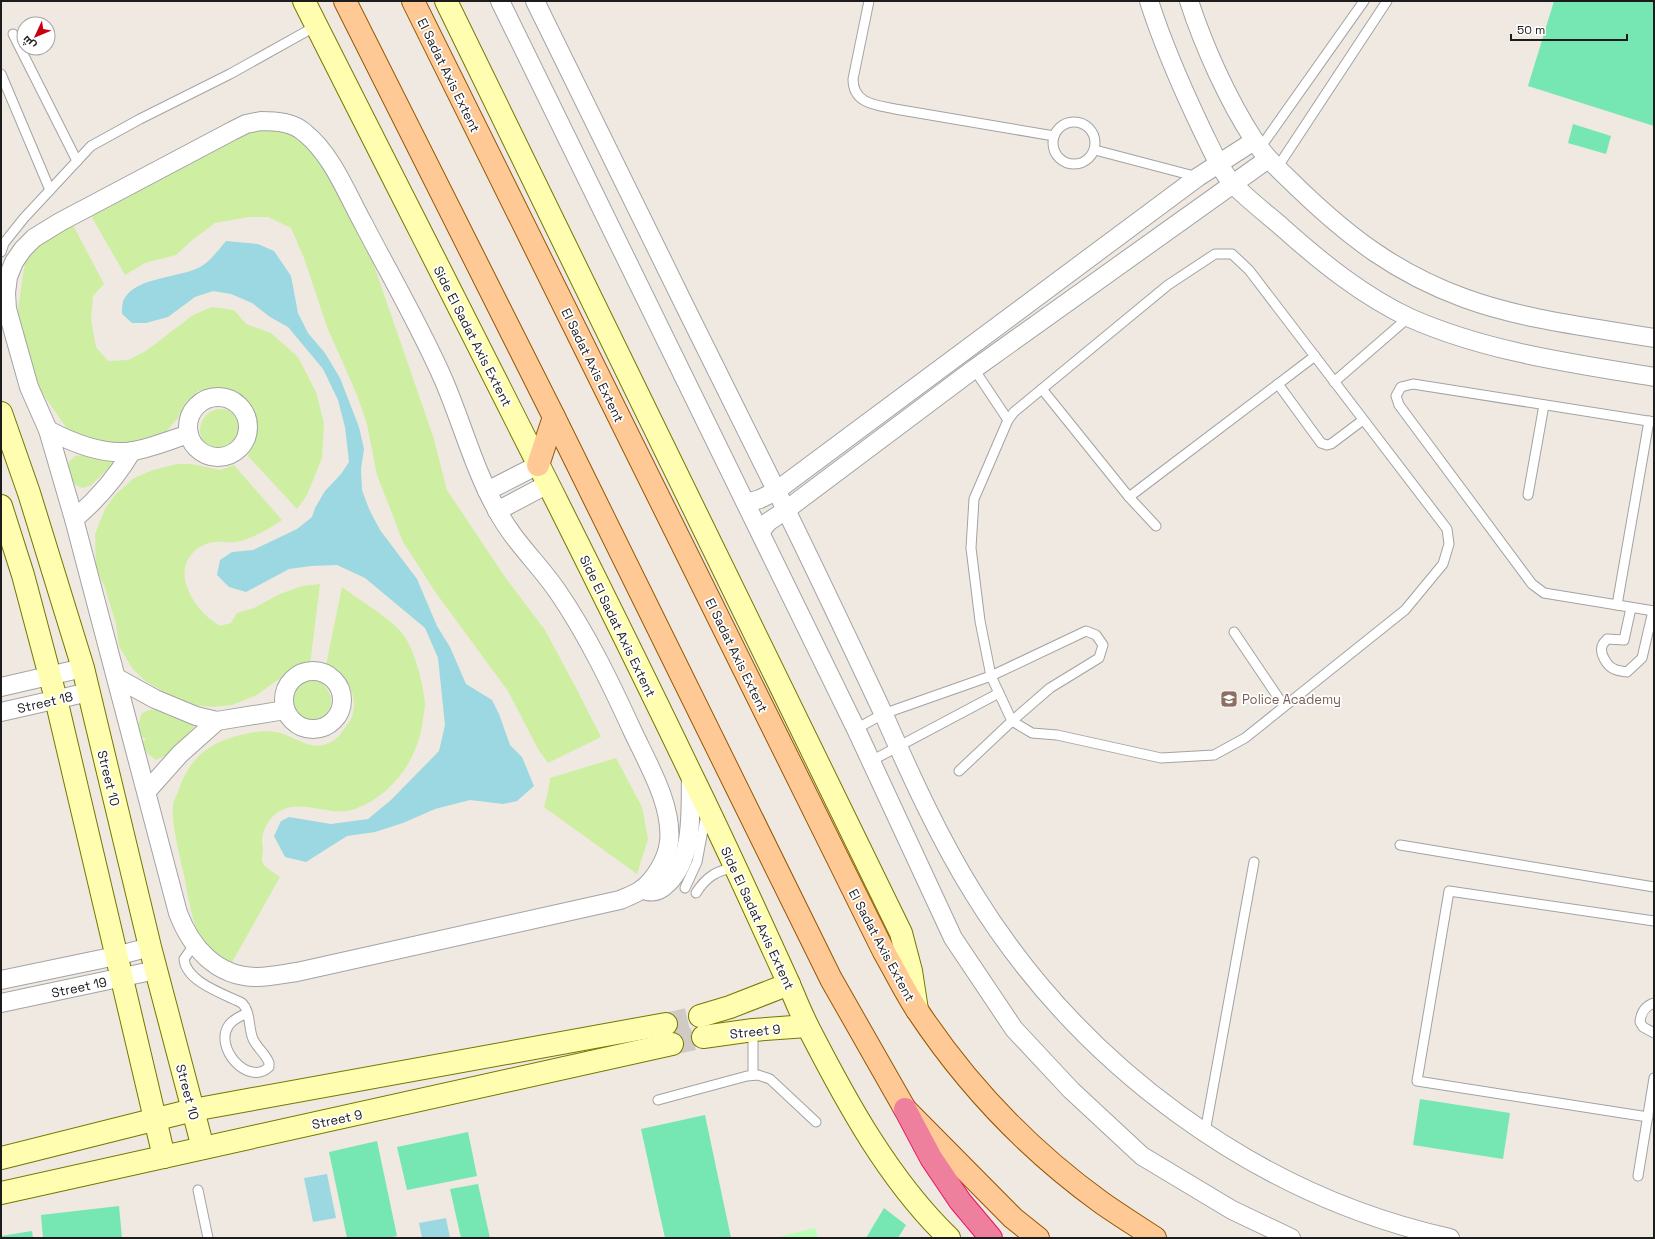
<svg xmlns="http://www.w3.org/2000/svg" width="1655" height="1239" viewBox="0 0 1655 1239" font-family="'Space Grotesk',Cairo,sans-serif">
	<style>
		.grass { fill: #ceefa1 }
		.park { fill: #b8ffb8 }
		.pitch { fill: #76e7b2 }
		.water { fill: #9cd8e2 }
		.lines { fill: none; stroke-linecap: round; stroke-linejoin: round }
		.secondary-tunnel { stroke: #cfcac3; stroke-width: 22; stroke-dasharray: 22 11; stroke-linecap: butt }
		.lane-casing { stroke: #a3a3a3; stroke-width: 11 }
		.street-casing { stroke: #a3a3a3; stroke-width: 20 }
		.secondary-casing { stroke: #747700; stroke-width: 24 }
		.primary-casing { stroke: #955700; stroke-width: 24 }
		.highway-casing { stroke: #e9116d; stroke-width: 24 }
		.lane { stroke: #fff; stroke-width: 9 }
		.street { stroke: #fff; stroke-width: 18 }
		.secondary { stroke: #fffdaf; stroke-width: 22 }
		.primary { stroke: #ffc996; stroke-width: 22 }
		.highway { stroke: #ef809d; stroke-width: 22 }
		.labels { text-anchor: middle; stroke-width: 3.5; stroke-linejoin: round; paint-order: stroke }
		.street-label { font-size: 13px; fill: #1c1c1c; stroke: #fff }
		.education-label { font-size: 13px; fill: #785e54; stroke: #fff; text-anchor: start }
	</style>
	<rect width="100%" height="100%" fill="#efe9e1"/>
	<g class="grass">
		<path d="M262 126 281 130 306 140 323 156 369 251 433 436 447 490 505 577 545 630 575 686 601 737 548 763 538 749 508 691 436 593 403 542 377 475 367 424 357 395 327 327 304 258 291 228 268 217H249L215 223 191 241 176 255 145 263 125 275 90 214Z"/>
		<path d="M73 225 104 284 93 296 91 320 96 347 108 361 128 360 146 351 193 315 212 307 234 310 246 324 271 333 298 357 316 392 324 423 322 458 307 495 297 509 248 456 256 426 250 410 237 394 219 389 198 391 186 402 178 418 162 436 140 445H115L70 433 40 390 16 321 25 262 38 247 56 234Z"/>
		<circle cx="221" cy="430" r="21"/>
		<path d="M85 455 115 462 90 486 82 488 72 483 68 471 69 462 75 456Z"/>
		<path d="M177 464H191L220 470 234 465 282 520C269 529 252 539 235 542 229 543 221 541 214 542 193 545 180 564 186 584 192 603 204 616 220 626L231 623 237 613 254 608 280 594 302 586 320 584 310 665 290 671 257 695 232 705 214 707 188 705 167 694 144 680 132 668 119 646 116 624 104 585 96 569 95 534 105 509 115 495 134 478 153 470Z"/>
		<path d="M342 587C358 599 391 619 402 633 411 645 415 658 419 672 422 683 424 694 425 705 425 710 423 715 423 720 418 759 393 795 355 809 330 818 302 797 278 812 270 817 262 830 262 840 262 843 263 846 263 849 263 852 262 857 262 861 264 868 275 873 280 877L230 966C223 959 202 941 198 934 192 919 187 892 184 875 180 857 171 823 173 806 173 801 177 795 179 789 188 763 203 747 230 738 245 733 265 729 280 733 300 739 311 752 331 742 337 739 341 734 344 729 347 725 352 719 353 713 358 693 344 672 326 665Z"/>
		<circle cx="310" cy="701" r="21"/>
		<path d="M149 710H156L169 716 198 723 167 755 156 760 147 753 141 744 146 739 140 736 137 728 142 713Z"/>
		<path d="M616 758 642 807 648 839 637 874 544 807 548 792 550 778Z"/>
	</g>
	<path class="park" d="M815 1228 818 1238H774Z"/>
	<g class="pitch">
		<path d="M1554 1H1654V126L1528 86Z"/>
		<path d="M1573 124 1611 136 1606 154 1568 143Z"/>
		<path d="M1420 1099 1510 1113 1503 1159 1413 1145Z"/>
		<path d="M705 1115 731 1238H665L641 1129Z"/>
		<path d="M468 1132 477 1176 407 1190 397 1147Z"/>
		<path d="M377 1141 397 1236 387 1238H347L329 1152Z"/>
		<path d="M478 1184 490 1238H461L450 1189Z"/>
		<path d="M119 1206 122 1238H43L41 1215Z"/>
		<path d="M884 1208 906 1225 898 1238H866Z"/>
		<path d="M32 1231 33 1238H1V1236Z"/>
	</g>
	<g class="water">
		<path d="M226 241 258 244 274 251 291 276 298 313 308 333 325 353 340 378 359 427 364 449 361 469 362 490 369 509 380 530 417 579 437 626 450 647 466 684 492 700 499 714 510 745 522 757 534 786 517 801 503 804 470 800 435 809 403 823 375 832 347 836 306 862 285 857 274 836 281 821 289 817 331 824 368 819 391 800 439 751 445 725 438 658 425 628 365 578 337 565 311 566 289 569 246 592 229 587 217 575 220 560 232 552 253 550 297 529 312 517 315 508 325 491 341 474 349 462 345 427 338 400 323 369 288 327 270 317 252 303 231 294 213 291 195 297 168 317 146 323H132L122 314C122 310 122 302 124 299 136 277 179 278 200 267 210 262 219 249 226 241Z"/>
		<path d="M327 1174 336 1218 313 1222 304 1178Z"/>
		<path d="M446 1218 450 1238H422L419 1223Z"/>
	</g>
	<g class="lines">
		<g class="secondary-tunnel">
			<path d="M666 1024 700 1016"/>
			<path d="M672 1044 703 1037"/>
		</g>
		<g class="lane-casing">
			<g id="lane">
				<path d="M869 1 853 79C853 104 876 105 895 109L1054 136"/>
				<path d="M13 34 77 161"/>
				<path d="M1 74 50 190"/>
				<circle cx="1074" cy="143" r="21"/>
				<path d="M1260 148 1364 1"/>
				<path d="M1095 150 1198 177"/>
				<path d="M1277 168 1387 1"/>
				<path d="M1 252 4 243 24 218 91 146 140 119 230 74 316 26"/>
				<path d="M1215 254H1232L1249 270 1447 529 1449 544 1443 564 1405 610 1245 738 1214 755 1161 758 1057 735 1032 733 1012 721 991 676 980 621 971 548 974 499 1008 420 1014 412 1168 285Z"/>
				<path d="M974 369 1008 420"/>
				<path d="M1334 382 1409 317"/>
				<path d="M1278 384 1321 443 1327 445 1331 444 1363 420"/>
				<path d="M1042 389 1129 497 1156 526"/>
				<path d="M1654 422 1413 384 1401 387 1396 396 1399 405 1532 584 1544 593 1654 611"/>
				<path d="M1528 495 1544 405"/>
				<path d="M1129 497 1315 356"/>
				<path d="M1617 605 1649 421"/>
				<path d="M1631 608 1624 640 1607 639C1606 641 1604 642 1603 644 1598 652 1607 666 1614 669 1618 671 1623 671 1627 672L1642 658 1653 611"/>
				<path d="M1234 632 1284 706"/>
				<path d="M856 729 883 714 991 676 1086 631 1096 635 1103 645 1099 658 1050 688 1012 721 959 771"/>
				<path d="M871 761 999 693"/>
				<path d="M1400 845 1654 887"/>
				<path d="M685 888 697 862 706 814"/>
				<path d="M696 893C706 877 717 870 735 868"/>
				<path d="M194 945 184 959C186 982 224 994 242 1003 251 1012 248 1027 253 1039 257 1048 266 1054 269 1063V1067C248 1087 213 1047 229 1025 233 1019 241 1016 247 1013"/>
				<path d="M1654 1003C1645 1006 1641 1012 1640 1022L1643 1027 1654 1033"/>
				<path d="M753 1075V1030"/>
				<path d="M658 1100 747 1076 758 1075 770 1079 816 1122"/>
				<path d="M1648 1117 1417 1081 1449 891 1654 921"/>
				<path d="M1205 1132 1254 862"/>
				<path d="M1638 1176 1654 1078"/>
				<path d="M198 1190 208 1238"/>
			</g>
		</g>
		<g class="street-casing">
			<g id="street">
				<path d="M500 1 856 729 953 938 1014 1029 1071 1090 1142 1156 1232 1210 1291 1238"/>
				<path d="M535 1C619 172 702 342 787 512 820 579 852 647 884 715 911 776 939 838 974 894 1079 1064 1254 1195 1450 1238"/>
				<path d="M1149 1C1163 45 1182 88 1202 130 1211 148 1219 168 1232 183 1246 198 1267 214 1283 228 1321 262 1363 296 1410 318 1487 352 1571 363 1654 377"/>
				<path d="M1189 1C1204 47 1228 100 1254 140 1266 159 1283 173 1298 188 1350 238 1396 273 1464 298 1524 320 1591 327 1654 338"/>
				<path d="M261 121C276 121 293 122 305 133 332 155 346 192 363 223 390 275 420 326 444 381 462 423 474 469 497 510 513 541 539 564 558 592 588 636 611 684 633 732 648 764 673 806 669 842 667 859 655 880 641 890 635 894 627 897 620 900L297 972C284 974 270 977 257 977 216 977 191 947 178 913L74 519 48 430 29 387 7 309 6 293 8 277 14 262 23 249 34 238 60 222 232 131 246 124Z"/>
				<circle cx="218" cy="427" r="30"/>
				<path d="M48 430C73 443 104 456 133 451 151 448 170 440 189 434"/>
				<path d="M487 491 538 465"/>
				<path d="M746 503 760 499 776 491 1198 177 1254 141"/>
				<path d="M497 511 548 484"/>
				<path d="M74 519C98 499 116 478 132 451"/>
				<path d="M761 531 768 522 786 510 974 369 1268 159"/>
				<circle cx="313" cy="700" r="29"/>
				<path d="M117 678 155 699 196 716 217 721 285 710"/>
				<path d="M1 687 83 668"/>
				<path d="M1 712 89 692"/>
				<path d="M147 791 180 754 217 721"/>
				<path d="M642 889C652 894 659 892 667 884 695 857 690 810 691 774"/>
				<path d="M1 980 116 956 150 947"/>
				<path d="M1 1003 156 970"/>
			</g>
		</g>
		<g class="secondary-casing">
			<g id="secondary">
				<path d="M304 1C433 258 566 514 691 774 723 839 753 905 783 971 792 990 799 1010 809 1029 847 1103 889 1180 949 1238"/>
				<path d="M446 1 901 933 911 971 917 1010"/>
				<path d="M1 413 29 493 83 668 150 947 203 1148"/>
				<path d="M1 506 23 575 56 699 164 1157"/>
				<path d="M700 1016 730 1007 789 984"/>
				<path d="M703 1037 753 1030 807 1026"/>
				<path d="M1 1158 193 1110 666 1024"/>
				<path d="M1 1193 672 1044"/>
			</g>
		</g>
		<g class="primary-casing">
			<g id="primary">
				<path d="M345 1 554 417 831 979 905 1109 1013 1218 1038 1238"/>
				<path d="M413 1 884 952C895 971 905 992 917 1010 966 1084 1030 1151 1102 1203 1119 1215 1137 1226 1155 1238"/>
				<path d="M538 465 554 417"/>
			</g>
		</g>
		<g class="highway-casing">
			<path id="highway" d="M905 1109 931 1158 960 1201 991 1238"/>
		</g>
		<use href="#lane" class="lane"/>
		<use href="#street" class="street"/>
		<use href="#secondary" class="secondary"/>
		<use href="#primary" class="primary"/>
		<use href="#highway" class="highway"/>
	</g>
	<defs>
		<g id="university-square" transform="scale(0.9)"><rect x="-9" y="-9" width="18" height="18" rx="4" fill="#8d6e63" stroke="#fff"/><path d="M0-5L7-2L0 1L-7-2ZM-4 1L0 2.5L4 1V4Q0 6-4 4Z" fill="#fff"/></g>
	</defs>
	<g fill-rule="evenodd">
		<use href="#university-square" x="1229" y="699"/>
	</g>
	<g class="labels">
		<g class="street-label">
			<text transform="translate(449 75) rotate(64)" y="5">El Sadat Axis Extent</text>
			<text transform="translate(473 336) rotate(63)" y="5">Side El Sadat Axis Extent</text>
			<text transform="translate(593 365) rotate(64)" y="5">El Sadat Axis Extent</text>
			<text transform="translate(618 626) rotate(64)" y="5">Side El Sadat Axis Extent</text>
			<text transform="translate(737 655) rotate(64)" y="5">El Sadat Axis Extent</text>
			<text transform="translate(45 702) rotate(-13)" y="5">Street 18</text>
			<text transform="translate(109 778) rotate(76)" y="5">Street 10</text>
			<text transform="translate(758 918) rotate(65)" y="5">Side El Sadat Axis Extent</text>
			<text transform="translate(882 945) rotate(62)" y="5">El Sadat Axis Extent</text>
			<text transform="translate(79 987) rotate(-12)" y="5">Street 19</text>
			<text transform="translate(755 1031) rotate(-6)" y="5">Street 9</text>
			<text transform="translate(188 1092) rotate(75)" y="5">Street 10</text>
			<text transform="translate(337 1119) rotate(-12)" y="5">Street 9</text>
		</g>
		<g class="education-label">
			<text x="1242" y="704">Police Academy</text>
		</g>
	</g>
	<rect width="1655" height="1239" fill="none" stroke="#1c1c1c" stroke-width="4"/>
	<g transform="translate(36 36) rotate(226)"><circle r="19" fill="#ffffff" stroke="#a4a4a4"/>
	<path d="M0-3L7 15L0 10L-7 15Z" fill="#c90010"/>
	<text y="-6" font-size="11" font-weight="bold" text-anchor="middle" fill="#1c1c1c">ش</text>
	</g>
	<path d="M1511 34v6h116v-6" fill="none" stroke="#1c1c1c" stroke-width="2"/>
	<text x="1517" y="34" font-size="12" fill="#1c1c1c" stroke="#ffffff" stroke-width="3" paint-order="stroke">50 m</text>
</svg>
